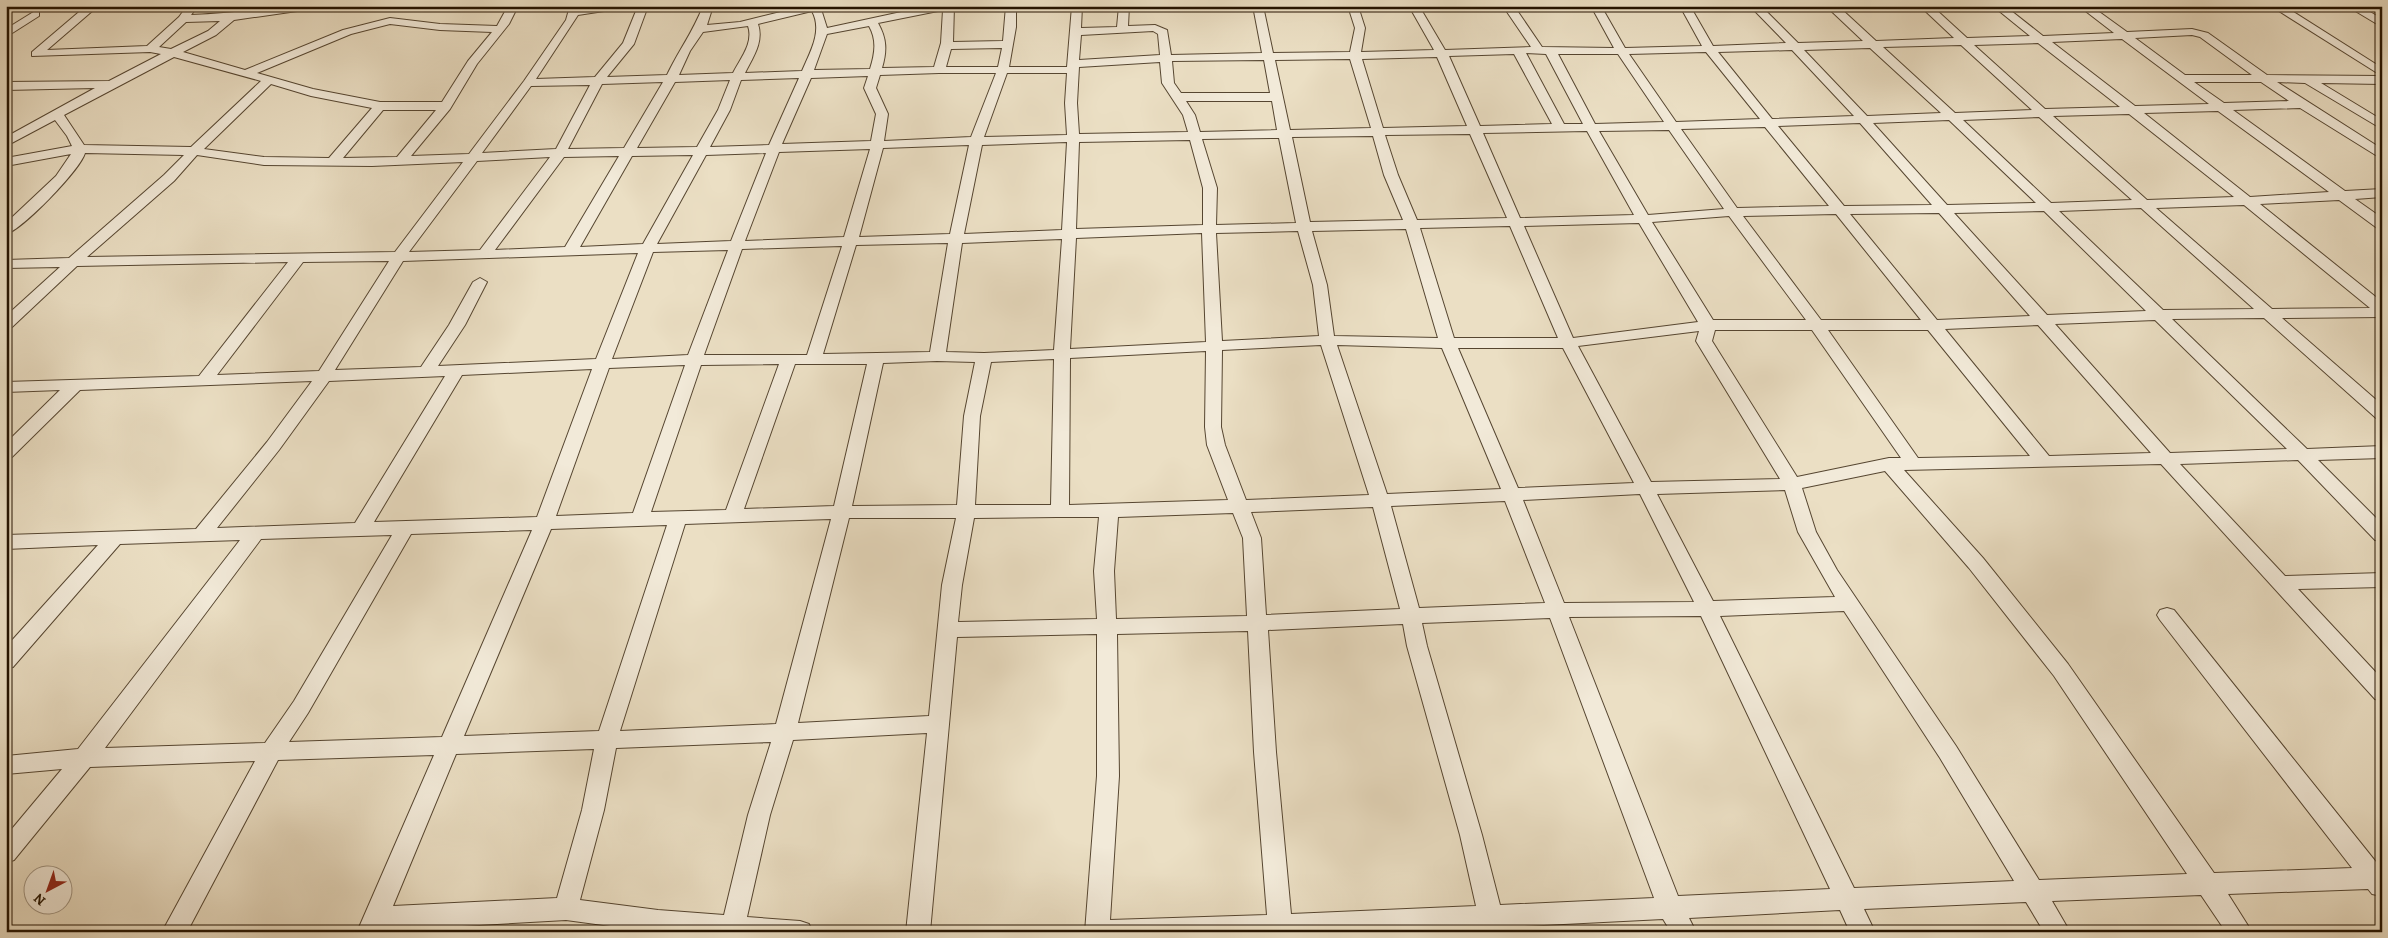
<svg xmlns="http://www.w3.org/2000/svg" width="2388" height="938" viewBox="0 0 2388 938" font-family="Alegreya,serif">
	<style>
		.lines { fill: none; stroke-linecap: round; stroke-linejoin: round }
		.minor-casing { stroke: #564631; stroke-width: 2 }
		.minor { fill: #f2ead9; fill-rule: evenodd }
	</style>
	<rect width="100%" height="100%" fill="#ebdfc4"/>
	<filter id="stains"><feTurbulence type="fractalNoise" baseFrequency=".004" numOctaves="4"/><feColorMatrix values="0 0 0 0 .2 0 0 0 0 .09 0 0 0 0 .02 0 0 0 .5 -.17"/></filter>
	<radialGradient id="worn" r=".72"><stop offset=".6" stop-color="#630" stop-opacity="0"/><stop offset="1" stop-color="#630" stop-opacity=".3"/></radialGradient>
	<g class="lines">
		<g class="minor-casing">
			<g id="minor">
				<path d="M86 6H98L47 50 147 46 179 17 187 6H198L191 15C233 14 274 6 316 6L311 9 234 20 216 35 183 52 245 70 343 30 390 18 440 24 497 26 508 6H518L509 24 477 64 450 109 411 156 469 154 524 81 566 20 570 6H580V8L622 6 617 9 578 15 536 79 595 77 623 43 638 6H648L634 44 607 77 667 75C679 50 693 32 703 6H713L707 25 740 22 805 6H825L821 9 827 28 929 6H954L953 42 1003 41 1006 6H1016V27L1009 67H1067L1072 6H1082L1081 28 1117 27 1119 6H1129L1128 26 1155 25 1167 30 1171 55 1262 53 1253 6H1263L1273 53 1350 52 1355 28 1348 6H1358L1365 28 1361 52 1434 50 1409 6H1419L1445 50 1531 47 1503 6H1514L1542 47 1614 48 1591 6H1601L1625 48 1702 46 1680 6H1690L1713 46 1786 43 1750 6H1761L1798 43 1863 41 1826 6H1838L1876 41 1954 38 1920 6H1932L1967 38 2030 36 1993 6H2005L2043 36 2114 33 2079 6H2091L2127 32 2192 29 2208 33 2267 75 2382 76V84L2321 83 2382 120V129L2305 83 2277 82 2382 149V159L2300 108 2233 110 2345 191 2382 189V197L2355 199 2382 218V229L2377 228 2339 200 2260 204 2382 302V317L2282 318 2382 405V419L2376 418 2264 318 2172 319 2307 449 2382 446V458L2318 460 2382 524V541L2375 540 2298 460 2180 464 2285 576 2382 573V587L2298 589 2382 679V701L2375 699 2161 464 1904 470 1983 558 2068 664 2214 873 2352 868 2160 620 2157 615 2160 610 2167 608 2174 610 2380 867H2382V896L2372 894 2368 889 2228 894 2252 932H2226L2201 895 2052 901 2070 932H2044L2026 902 1864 909 1875 932H1850L1840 910 1689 918 1696 932H1671L1663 919 1505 927 1506 932H1482L1481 928 1416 932H1085L1097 776V634L957 637 930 932H906L927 733 793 740 770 815 747 917 800 921 809 924 812 932H655L566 920 357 932 434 755 278 760 187 932H162L255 761 90 767 14 860 6 863V836L62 769 6 774V756L78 749 240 540 120 544 13 667 6 669V647L98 545 6 549V535L196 529 267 442 312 381 80 390 12 457 6 459V443L60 390 6 392V382L199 376 288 262 77 266 11 328 6 330V316L60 267 6 268V260L69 258 164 175 184 155 85 153C80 170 22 230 6 234V223L56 176 71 154 6 166V158L72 146 67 136 55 120 6 146V137L95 88 6 90V82L109 81 161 54 150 52 32 56V52ZM943 10 941 43 934 67 882 68C887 51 887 39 878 23ZM812 11C823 31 810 52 802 71L745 73C753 57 764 42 758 24ZM220 21 208 31 171 49 159 47 186 22ZM390 24 440 30 492 32 468 61 442 102H380L313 89 257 73 351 34ZM748 26C754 43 740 59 733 73L679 75 690 51 703 32ZM869 26C877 40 875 53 870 69L814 70 827 34ZM1153 31 1158 34 1160 55 1079 60 1081 35ZM2192 35 2200 37 2252 75H2185L2135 38ZM2122 39 2209 104 2135 106 2052 42ZM2038 43 2120 107 2045 109 1974 45ZM1961 45 2032 110 1955 113 1883 47ZM1002 48 998 67H946L951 49ZM1870 48 1941 113 1867 116 1804 50ZM1792 50 1854 116 1772 119 1718 52ZM1706 52 1760 119 1676 122 1629 54ZM1526 53 1546 54 1583 124H1564ZM1514 54 1552 124 1480 126 1449 56ZM1558 54H1618L1664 122 1595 124ZM174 57 261 81 191 147 84 145 64 115ZM1437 57 1467 126 1383 128 1362 59ZM1350 59 1371 128 1290 130 1275 60ZM1264 60 1270 93H1181L1174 83 1172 61ZM1160 62 1162 83 1183 115 1188 132 1079 134 1077 103 1079 67ZM939 73H996L971 137 884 141 888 114 876 88 880 75ZM1007 73H1067L1065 103 1067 135 984 137ZM868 76 864 88 876 114 871 141 782 144 811 78ZM799 78 769 145 710 147 730 110 741 80ZM730 80 718 110 697 147 637 148 675 82ZM663 82 624 148 568 149 602 84ZM2194 82H2261L2289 101 2224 103ZM271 84 311 96 372 108 329 158 264 157 204 149ZM590 85 556 149 482 153 531 86ZM1186 101H1272L1277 130 1200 132 1195 115ZM383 110H436L397 157 343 158ZM2218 111 2329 192 2250 197 2144 113ZM2129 114 2234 197 2147 200 2053 116ZM2039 117 2132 200 2051 203 1963 120ZM1949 120 2036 203 1947 205 1873 123ZM1860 123 1932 205 1844 206 1778 126ZM1765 127 1829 206 1737 208 1681 129ZM1669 130 1724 209 1648 215 1599 131ZM1587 131 1634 215 1520 218 1483 133ZM1470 134 1507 218 1417 220 1398 175 1385 135ZM1373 136 1384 175 1403 220 1310 222 1292 137ZM1279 138 1296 223 1216 225 1217 188 1202 139ZM1190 140 1203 188V225L1076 229 1079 142ZM1067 142 1062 230 964 234 982 145ZM969 145 950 234 859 237 883 148ZM870 149 844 237 745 241 779 152ZM766 153 731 241 657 244 706 155ZM197 155 264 165 372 166 463 162 395 252 87 257 174 181ZM693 155 643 244 580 247 632 156ZM619 156 565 247 495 250 564 157ZM550 157 480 250 409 252 477 161ZM2244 205 2370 308 2272 309 2156 208ZM2141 208 2254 309 2163 310 2059 211ZM2044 211 2146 311 2047 315 1954 213ZM1939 213 2030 316 1937 320 1850 214ZM1836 214 1921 320H1821L1743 216ZM1729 216 1806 320H1713L1652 222ZM1639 223 1698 322 1573 338 1524 226ZM1510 226 1558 338H1454L1420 228ZM1406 229 1438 338 1334 336 1327 285 1312 231ZM1298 231 1313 285 1319 336 1222 341 1216 233ZM1202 233 1206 342 1070 349 1076 238ZM1062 239 1054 350 984 353 946 352 962 243ZM948 243 930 352 823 354 856 245ZM842 246 807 355H704L742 249ZM728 250 688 355 612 359 653 252ZM638 253 596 359 438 366 465 325 487 282 480 278 473 282 449 325 421 367 335 370 403 261ZM389 261 319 371 217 375 303 262ZM2155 320 2287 449 2170 453 2055 324ZM2038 325 2151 453 2049 456 1945 329ZM1715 330H1812L1901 458H1889L1797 477 1712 341ZM1828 330H1928L2030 456 1918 458ZM1699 331 1696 341 1780 479 1651 482 1578 346ZM1321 345 1369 495 1246 500 1225 445 1221 427 1222 350ZM1337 345 1442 348 1501 489 1387 494ZM1458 348H1563L1634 483 1518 488ZM1206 351 1205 427 1207 445 1228 500 1069 505 1070 358ZM1054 359 1051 505H975L980 416 991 362ZM937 361 975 362 964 416 957 505 852 506 883 363ZM779 364 726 510 651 512 701 365ZM795 364H867L834 506 744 509ZM685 365 633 513 556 516 609 368ZM592 369 537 517 374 522 462 375ZM445 376 355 523 217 528 279 450 329 381ZM1885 471 1969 568 2054 676 2187 874 2039 880 1956 746 1837 570 1816 532 1802 488ZM1785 490 1798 532 1835 597 1713 601 1657 494ZM1640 494 1694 602 1564 603 1523 500ZM1505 501 1545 603 1419 608 1391 506ZM1373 507 1400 609 1266 615 1261 538 1251 512ZM1233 513 1243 538 1247 616 1116 619 1114 571 1118 517ZM1057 517H1099L1094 571 1097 619 958 622 962 585 974 518ZM849 518H956L942 585 929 716 798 723ZM831 519 776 724 620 731 685 524ZM667 525 599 731 464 736 551 529ZM532 530 442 737 289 742 308 713 411 534ZM392 535 294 701 265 743 105 748 261 539ZM1844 611 1940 758 2014 881 1854 888 1720 616ZM1701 616 1830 889 1678 896 1569 617ZM1550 618 1654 898 1500 905 1482 835 1427 646 1422 623ZM1403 624 1407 646 1460 835 1476 906 1291 914 1276 752 1268 630ZM1248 631 1254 752 1267 915 1110 920 1119 776 1117 634ZM771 742 748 815 724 915 658 910 580 900 604 810 616 748ZM594 749 582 810 557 898 393 906 456 754Z"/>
				<path d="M2271 6H2284L2382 68V76Z"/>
				<path d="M2347 6H2360L2382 19V27Z"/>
				<path d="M35 11 39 12V16L6 37V29Z"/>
			</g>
		</g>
		<use href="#minor" class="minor"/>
	</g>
	<rect width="2388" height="938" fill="none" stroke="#ebdfc4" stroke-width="25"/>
	<rect x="8" y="8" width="2373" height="923" fill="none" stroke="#241300" stroke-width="2.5"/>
	<rect x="12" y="12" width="2363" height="913" fill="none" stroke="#241300"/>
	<g transform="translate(48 890) rotate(221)"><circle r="24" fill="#f2ead9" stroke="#a09482"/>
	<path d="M0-4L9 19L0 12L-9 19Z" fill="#8f2418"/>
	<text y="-8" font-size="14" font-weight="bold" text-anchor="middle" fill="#241300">N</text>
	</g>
	<rect width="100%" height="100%" filter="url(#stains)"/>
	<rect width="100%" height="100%" fill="url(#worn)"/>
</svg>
